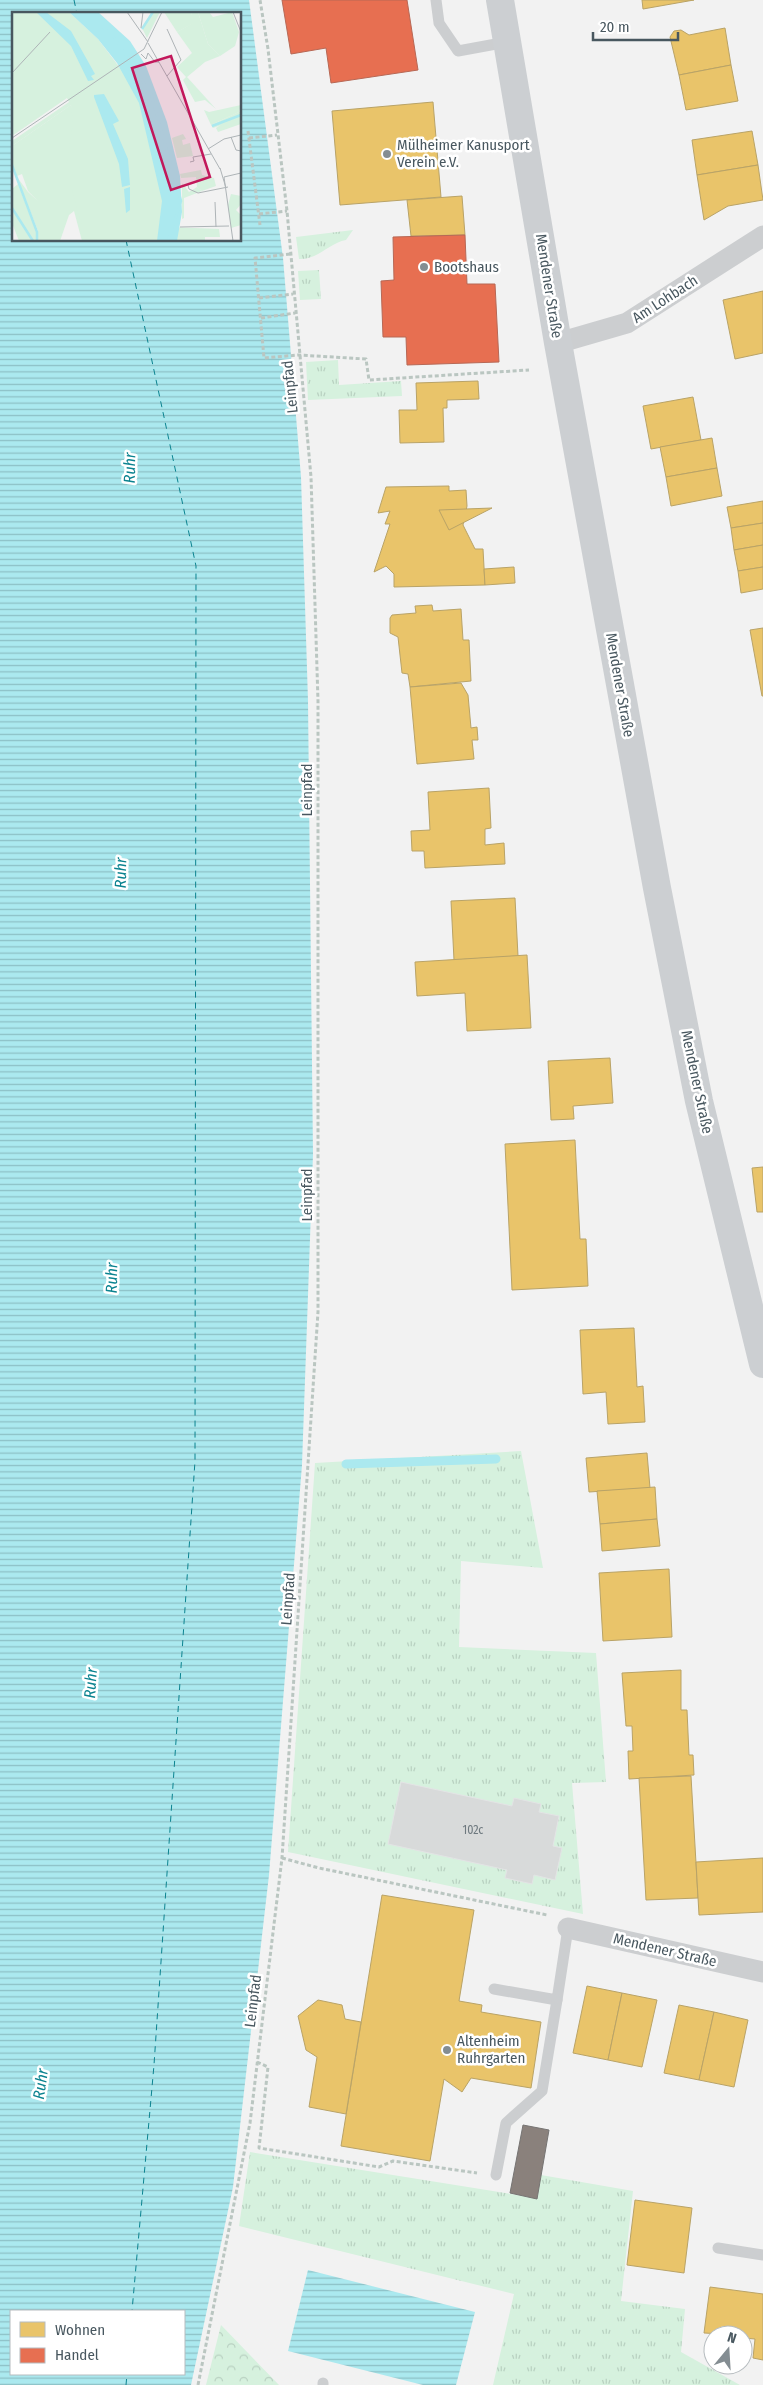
<svg xmlns="http://www.w3.org/2000/svg" width="763" height="2385" viewBox="0 0 763 2385" font-family="'Fira Sans Condensed',sans-serif">
	<style>
		.grass { fill: url(#grass-tufts) }
		.forest { fill: url(#forest-crowns) }
		.water { fill: url(#water-rules); fill-rule: evenodd }
		.homes { fill: #e9c46a; stroke: #b9a367 }
		.shops { fill: #e76f51; stroke: #b76855 }
		.industry { fill: #8a817c; stroke: #767473 }
		.lines { fill: none; stroke-linecap: round; stroke-linejoin: round }
		.stream { stroke: #abe9ef; stroke-width: 9 }
		.ferry { stroke: #0b8390; stroke-width: 1; stroke-dasharray: 6 5; stroke-linecap: butt }
		.building { fill: #d8dada; stroke: #e3e4e5 }
		.path { stroke: #bac6c1; stroke-width: 3; stroke-dasharray: 4 2.5; stroke-linecap: butt }
		.lane { stroke: #ccced0; stroke-width: 11 }
		.street { stroke: #ccced0; stroke-width: 21 }
		.secondary { stroke: #cccfd2; stroke-width: 28 }
		.poi-dot { fill: #848d92; stroke: #fff; stroke-width: 2 }
		.labels { text-anchor: middle; stroke-width: 5; stroke-linejoin: round; paint-order: stroke }
		.number-label { font-size: 12px; fill: #6e797f }
		.poi-label { font-size: 15px; fill: #48575f; stroke: #fff; text-anchor: start }
		.street-label { font-size: 15px; fill: #48575f; stroke: #fff }
		.water-label { font-size: 16px; font-style: italic; fill: #0b8390; stroke: #fff }
		.inset-river { fill: none; stroke: #abe9ef; stroke-width: 2.5 }
		.inset-road { fill: none; stroke: #aeb4b7; stroke-width: 1 }
		.view { fill: #c2185b; fill-opacity: 0.15; stroke: #c2185b; stroke-width: 2.5 }
		.inset-edge { fill: none; stroke: #48575f; stroke-width: 2.5 }
	</style>
	<defs>
		<pattern id="grass-tufts" width="24" height="20" patternUnits="userSpaceOnUse" patternTransform="scale(1.25)"><rect width="24" height="20" fill="#d6f1de"/><path d="M3 7l-1-3M5 7V3M7 7l1-3M15 17l-1-3M17 17v-4M19 17l1-3" fill="none" stroke="#b9d1c1"/></pattern>
		<pattern id="forest-crowns" width="20" height="18" patternUnits="userSpaceOnUse" patternTransform="scale(1.25)"><rect width="20" height="18" fill="#d6f1de"/><path d="M2 6a3 3 0 1 1 6 0M12 15a3 3 0 1 1 6 0" fill="none" stroke="#b9d1c1"/></pattern>
		<pattern id="water-rules" width="6" height="5" patternUnits="userSpaceOnUse" patternTransform="scale(1.25)"><rect width="6" height="5" fill="#abe9ef"/><path d="M0 2.5h6" fill="none" stroke="#8dc0c5"/></pattern>
	</defs>
	<rect width="100%" height="100%" fill="#f2f2f2"/>
	<g class="grass">
		<path d="M353 230 346 240C329 243 318 260 299 259L296 237Z"/>
		<path d="M319 270 321 299 300 300 298 271Z"/>
		<path d="M338 360 339 385 401 381 402 396 308 400 306 362Z"/>
		<path d="M521 1451 543 1568 461 1561 459 1647 596 1653 606 1782 572 1783 583 1914 288 1852 315 1463Z"/>
		<path d="M250 2152 536 2198 541 2175 633 2191 621 2301 685 2309 681 2352 740 2385H493L514 2294 239 2226Z"/>
	</g>
	<path class="forest" d="M221 2325 279 2385H206Z"/>
	<g class="water">
		<path d="M0 0H249L283 258 301 477 308 701 313 1154 302 1465 269 1875 233 2187 191 2385H0ZM14 14H240V240H14ZM11 2311H184V2374H11Z"/>
		<path d="M308 2270 475 2312 456 2385H423L288 2351Z"/>
	</g>
	<g class="homes">
		<path d="M642 0H694L643 9Z"/>
		<path d="M725 28 731 65 679 75 670 37 674 31 681 30 689 35Z"/>
		<path d="M731 65 738 101 686 110 679 75Z"/>
		<path d="M433 102 441 197 340 205 332 111Z"/>
		<path d="M752 131 758 165 697 175 692 140Z"/>
		<path d="M758 165 763 200 728 206 704 220 697 175Z"/>
		<path d="M462 196 465 235 411 236 407 200Z"/>
		<path d="M763 291V353L735 359 723 300Z"/>
		<path d="M478 381 479 399 447 400V408H443L444 442 400 443 399 410H417L416 383Z"/>
		<path d="M693 397 701 440 651 449 643 406Z"/>
		<path d="M712 438 717 468 666 477 660 447Z"/>
		<path d="M717 468 722 496 671 506 666 477Z"/>
		<path d="M449 486V491L466 490 467 506 463 525 475 549H483L485 585 394 587V574L386 566 374 572 390 524H385L390 511 378 513 386 487Z"/>
		<path d="M763 501V523L731 528 727 507Z"/>
		<path d="M492 508 449 530 439 510Z"/>
		<path d="M763 523V545L734 550 731 528Z"/>
		<path d="M763 545V567L738 571 734 550Z"/>
		<path d="M514 567 515 583 485 585 484 569Z"/>
		<path d="M763 567V589L741 593 738 571Z"/>
		<path d="M432 605 433 611 461 609 463 640H469L471 681 410 687 408 674 402 673 398 637 390 633V618L392 615 416 613 415 606Z"/>
		<path d="M763 628V696H762L750 630Z"/>
		<path d="M461 683 468 695 471 728 477 727 478 740H472L474 759 417 764 410 687Z"/>
		<path d="M489 788 491 828 485 829V845L504 843 505 864 425 868 424 851H412L411 831 430 830 428 792Z"/>
		<path d="M515 898 518 956 454 960 451 901Z"/>
		<path d="M527 955 531 1028 467 1031 465 993 417 996 415 962Z"/>
		<path d="M610 1058 613 1103 573 1106 574 1119 551 1120 548 1061Z"/>
		<path d="M575 1140 580 1239H586L588 1286 512 1290 505 1144Z"/>
		<path d="M763 1167V1212H757L752 1168Z"/>
		<path d="M634 1328 637 1387 643 1386 645 1422 608 1424 606 1392 583 1394 580 1330Z"/>
		<path d="M647 1453 650 1488 589 1492 586 1458Z"/>
		<path d="M655 1487 657 1519 600 1524 597 1491Z"/>
		<path d="M657 1519 660 1546 602 1551 600 1524Z"/>
		<path d="M669 1569 672 1637 603 1641 599 1573Z"/>
		<path d="M681 1670V1710H687L689 1755H693L694 1775 629 1779 628 1751H633L632 1726H626L622 1673Z"/>
		<path d="M691 1776 698 1898 646 1900 639 1778Z"/>
		<path d="M763 1858V1912L699 1915 696 1862Z"/>
		<path d="M382 1895 474 1910 459 2001 482 2005 481 2012 541 2022 531 2088 471 2078 462 2092 444 2079 430 2161 341 2146Z"/>
		<path d="M587 1986 622 1993 608 2060 573 2053Z"/>
		<path d="M622 1993 657 2000 642 2067 608 2060Z"/>
		<path d="M318 2000 342 2005 345 2019 361 2022 346 2114 309 2107 317 2057 306 2050 298 2016Z"/>
		<path d="M679 2005 714 2012 699 2080 664 2073Z"/>
		<path d="M714 2012 748 2020 734 2087 699 2080Z"/>
		<path d="M635 2200 692 2208 684 2273 627 2265Z"/>
		<path d="M710 2287 763 2294V2360L753 2358 755 2339 743 2338V2335L704 2333Z"/>
	</g>
	<g class="shops">
		<path d="M282 0H407L418 70 331 83 326 48 291 54Z"/>
		<path d="M465 235 467 284H495L499 362 407 365 406 337H383L381 281 394 280 393 237Z"/>
	</g>
	<path class="industry" d="M523 2125 549 2130 537 2199 510 2193Z"/>
	<g class="lines">
		<path class="stream" d="M346 1464 496 1459"/>
		<g class="ferry">
			<path d="M74 0 77 14"/>
			<path d="M126 240 196 566 195 1461 154 2065 132 2311"/>
			<path d="M126 2385 127 2374"/>
		</g>
	</g>
	<path class="building" d="M401 1782 512 1806 514 1798 541 1804 539 1812 559 1816 553 1846 562 1848 555 1880 534 1875 532 1884 505 1878 507 1870 388 1844Z"/>
	<g class="lines">
		<g class="path">
			<path d="M248 131 260 225"/>
			<path d="M249 138 277 135"/>
			<path d="M259 214 287 211"/>
			<path d="M290 254 255 258 264 358 298 355 366 359 369 380 529 370"/>
			<path d="M259 298 293 294"/>
			<path d="M261 318 295 313"/>
			<path d="M282 1858 319 1868 547 1915"/>
			<path d="M257 2062 268 2067 259 2148 379 2167 393 2161 477 2173"/>
			<path d="M198 2385 250 2123 282 1858 318 1312V701L311 477 287 211 268 49 260 0"/>
		</g>
		<g class="lane">
			<path d="M436 0 439 23 458 51 507 42"/>
			<path d="M494 1989 557 2000 568 1928"/>
			<path d="M496 2175 506 2123 542 2091 557 2000"/>
			<path d="M718 2248 763 2255"/>
			<path d="M323 2385V2383"/>
		</g>
		<g class="street">
			<path d="M558 343 627 323 763 236"/>
			<path d="M568 1928 763 1972"/>
		</g>
		<path class="secondary" d="M500 0 558 343 657 888 699 1101 763 1364"/>
	</g>
	<g class="poi-dot">
		<circle cx="387" cy="154" r="5"/>
		<circle cx="424" cy="267" r="5"/>
		<circle cx="447" cy="2050" r="5"/>
	</g>
	<g class="labels">
		<g class="number-label">
			<text x="473" y="1834">102c</text>
		</g>
		<g class="poi-label">
			<text x="397" y="150">Mülheimer Kanusport<tspan x="397" dy="17">Verein e.V.</tspan></text>
			<text x="434" y="272">Bootshaus</text>
			<text x="457" y="2046">Altenheim<tspan x="457" dy="17">Ruhrgarten</tspan></text>
		</g>
		<g class="street-label">
			<text transform="translate(549 286) rotate(81)" y="5">Mendener Straße</text>
			<text transform="translate(665 299) rotate(-33)" y="5">Am Lohbach</text>
			<text transform="translate(290 387) rotate(-96)" y="5">Leinpfad</text>
			<text transform="translate(620 685) rotate(80)" y="5">Mendener Straße</text>
			<text transform="translate(307 790) rotate(-90)" y="5">Leinpfad</text>
			<text transform="translate(697 1082) rotate(78)" y="5">Mendener Straße</text>
			<text transform="translate(307 1195) rotate(-90)" y="5">Leinpfad</text>
			<text transform="translate(288 1599) rotate(-86)" y="5">Leinpfad</text>
			<text transform="translate(665 1950) rotate(13)" y="5">Mendener Straße</text>
			<text transform="translate(253 2001) rotate(-83)" y="5">Leinpfad</text>
		</g>
		<g class="water-label">
			<text transform="translate(129 468) rotate(-89)" y="6">Ruhr</text>
			<text transform="translate(120 873) rotate(-89)" y="6">Ruhr</text>
			<text transform="translate(111 1278) rotate(-89)" y="6">Ruhr</text>
			<text transform="translate(90 1683) rotate(-86)" y="6">Ruhr</text>
			<text transform="translate(40 2084) rotate(-82)" y="6">Ruhr</text>
		</g>
	</g>
	<g transform="translate(12 12)">
		<rect width="229" height="229" fill="#f2f2f2"/>
		<path d="M179 0H186L196 32 208 44 193 50 175 65 204 97 193 88 183 90 171 68 174 65 165 55 180 41 165 20 181 11ZM59 93 103 229H70L62 199 57 203 48 229H26V219L5 165 16 180 26 189 16 179 10 162 5 164 0 150V134ZM229 93 227 100 199 113 192 98 197 100ZM229 106V112L206 120 204 116 216 108ZM171 122 174 127 170 128 171 133 178 131 181 144 165 146 160 126ZM189 158 190 163 202 166 204 174 190 179 185 175 184 165 169 166 168 162ZM6 172 24 219V229H7L0 211V177ZM219 182 229 184V192L224 198 229 203V213L219 216 216 193Z" fill="#d6f1de"/>
		<path d="M0 0H57L86 27 108 56 120 48 158 215 207 217 208 225H193V229H74L54 156 61 111 59 93 0 134V129L57 90 55 86 0 124ZM140 0H148L135 26 130 16ZM152 0H179L182 11 165 20ZM229 99V106L201 116 199 113ZM170 171 177 180 185 175 190 179 172 186V206L170 207Z" fill="#d6f1de"/>
		<path d="M19 93 28 100 10 113 4 112ZM0 194 14 213 22 229H19Z" fill="#d6f1de"/>
		<path d="M186 0H197L201 5 220 0 227 20 223 34 208 44 196 32Z" fill="#d6f1de"/>
		<path d="M24 0H34L59 19 83 62 79 64 82 68 76 69 59 34ZM57 0H86L118 29 134 54 155 110 168 164 170 200 165 229H145L150 189 127 91 105 51 86 27ZM92 82 107 109 101 112 116 147 118 173 110 175 107 152 82 85V83ZM118 175V198L114 201 112 177Z" fill="#abe9ef"/>
		<path class="inset-river" d="M74 0 102 25 139 82 169 189 156 229M130 17 141 0M200 114 229 103M0 153 25 220V229M0 196 21 229"/>
		<path class="inset-road" d="M115 0 136 30M221 0 229 20M129 16 131 0M155 17 169 48 155 64M136 31 208 157M129 42 134 47 136 41 143 50H147M0 61 38 20M219 125 224 138 229 139M0 126 132 37 150 0M196 137 212 127 229 123M178 150 182 149 181 145 199 142M208 156 214 176M212 165 229 161M212 165 221 229M176 173 177 177 186 181 216 175M203 190 204 215M168 215 217 214"/>
		<path class="view" d="M159 44 198 165 159 178 120 56Z"/>
		<rect width="229" height="229" class="inset-edge"/>
	</g>
	<rect x="10" y="2310" width="175" height="65" fill="#ffffff" stroke="#b6bcbf"/>
	<rect x="20" y="2322" width="25" height="15" fill="#e9c46a" stroke="#b6bcbf"/>
	<text x="55" y="2335" font-size="15" fill="#48575f">Wohnen</text>
	<rect x="20" y="2348" width="25" height="15" fill="#e76f51" stroke="#b6bcbf"/>
	<text x="55" y="2360" font-size="15" fill="#48575f">Handel</text>
	<g transform="translate(728 2350) rotate(18)"><circle r="24" fill="#ffffff" stroke="#b6bcbf"/>
	<path d="M0-4L9 19L0 12L-9 19Z" fill="#848d92"/>
	<text y="-8" font-size="14" font-weight="bold" text-anchor="middle" fill="#48575f">N</text>
	</g>
	<path d="M593 32v8h85v-8" fill="none" stroke="#48575f" stroke-width="2.5"/>
	<text x="600" y="32" font-size="15" fill="#48575f" stroke="#ffffff" stroke-width="4" paint-order="stroke">20 m</text>
</svg>
